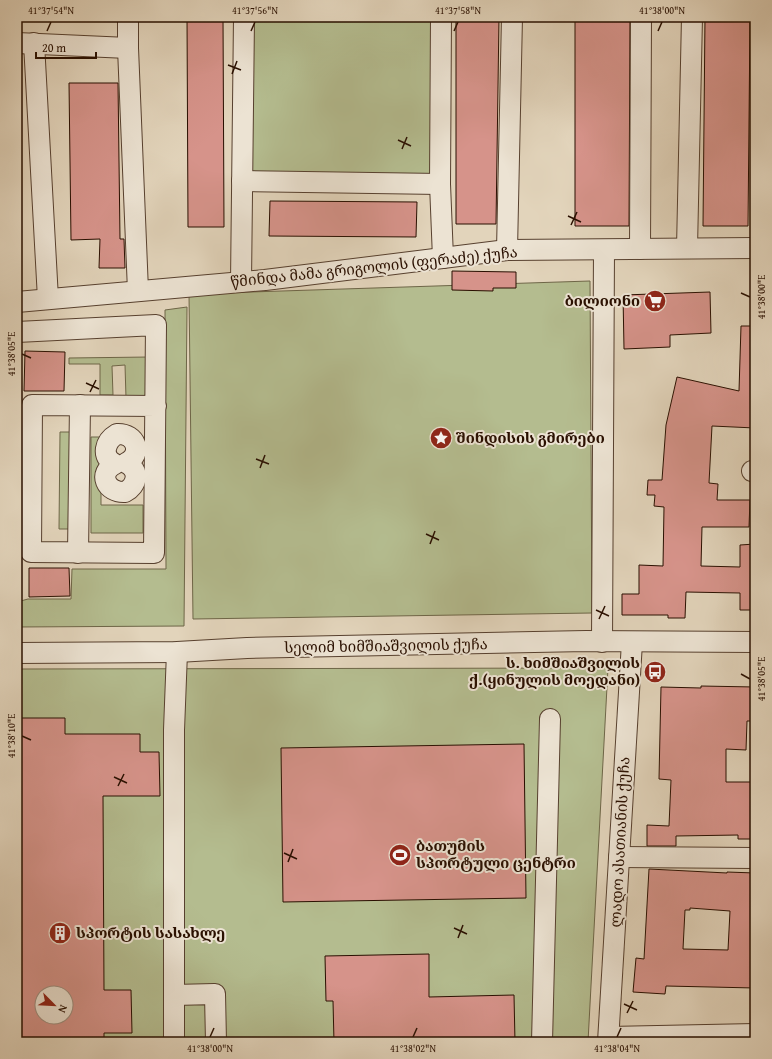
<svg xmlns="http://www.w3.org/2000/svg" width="772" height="1059" viewBox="0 0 772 1059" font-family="'Gentium Book Plus','Noto Serif Georgian',serif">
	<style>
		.green { fill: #b4bc8f; stroke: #6e6648; fill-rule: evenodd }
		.building { fill: #d6938a; stroke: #290f00; fill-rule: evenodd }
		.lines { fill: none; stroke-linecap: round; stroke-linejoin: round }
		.minor-casing { stroke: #57402f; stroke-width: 22 }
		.minor { stroke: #ece3d3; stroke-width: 20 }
		.ticks { fill: none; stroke: #290f00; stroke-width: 1.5 }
		.labels { text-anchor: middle; stroke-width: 4; stroke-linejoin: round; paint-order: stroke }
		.street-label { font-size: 15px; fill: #290f00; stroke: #ece3d3 }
		.poi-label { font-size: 15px; font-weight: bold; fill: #290f00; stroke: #ece3d3; text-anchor: start }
		.neatline { fill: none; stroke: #290f00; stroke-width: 1.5 }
		.ticks-label { font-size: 10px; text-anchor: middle; fill: #290f00 }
	</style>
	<rect width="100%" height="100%" fill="#e2d4bb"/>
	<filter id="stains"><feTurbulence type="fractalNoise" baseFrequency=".005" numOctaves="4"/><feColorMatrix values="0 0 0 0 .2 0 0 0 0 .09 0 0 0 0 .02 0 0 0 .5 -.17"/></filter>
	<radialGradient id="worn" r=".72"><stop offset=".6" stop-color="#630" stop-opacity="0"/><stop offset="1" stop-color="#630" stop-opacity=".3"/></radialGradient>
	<g class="green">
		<path d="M244 17H441L440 184 242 181Z"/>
		<path d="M590 281 592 613 193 619 189 294Z"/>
		<path d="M187 307 184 626 17 627V602L28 599H71L72 569H166L165 310Z"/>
		<path d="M149 357V398H126L125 365 112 366 113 395H100V364H69V358Z"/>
		<path d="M60 432H73L72 529H59Z"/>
		<path d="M91 437H101V505H143V533H91Z"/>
		<path d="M608 668 588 1042H17V669ZM42 993H66V1017H42Z"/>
	</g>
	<g class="building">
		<path d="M187 17H223L224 227H188Z"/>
		<path d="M456 17H499L496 224H456Z"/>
		<path d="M575 17H630L629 226H575Z"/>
		<path d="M705 17H750L748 226H703Z"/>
		<path d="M69 83H118L120 239H124L125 268H99L100 239 71 240Z"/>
		<path d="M270 201 417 202 416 237 269 236Z"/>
		<path d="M452 271 516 272V288H493V291L452 290Z"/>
		<path d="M710 292 711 333 670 335V347L624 349 623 295Z"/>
		<path d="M741 326H755V428L712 426 709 483 718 484 717 500H750L749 527H702L701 566 740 567V545L755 544V610H740V593L686 592 685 618H668V615H622V594H639V565L663 566 664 507 654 506 655 495H647L648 480H662L666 425 677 377 739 391Z"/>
		<path d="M25 351 65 352 64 391H24Z"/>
		<path d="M29 568H69L70 596 29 597Z"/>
		<path d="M701 686 755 687V721H747L746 750 726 749V782H755V839H738V835L676 836V846H647V825L669 826 671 780 659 779 661 687 701 688Z"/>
		<path d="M17 718H65V734H140V752H159L160 796H103L104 990H131L132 1033H104V1042H17ZM42 993H66V1017H42Z"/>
		<path d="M524 744 526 898 283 902 281 748Z"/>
		<path d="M649 869 727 873V872L755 873V988L666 986 665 994 633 992 636 958 644 959ZM690 908 730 911 728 950 683 949 685 910H690Z"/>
		<path d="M429 954V997L514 995 515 1042H334L333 1001H326L325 956Z"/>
	</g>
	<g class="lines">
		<g class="minor-casing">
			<g id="minor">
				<path d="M441 17 440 184 443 258"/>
				<path d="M17 43 128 48V17"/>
				<path d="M34 43 48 299"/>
				<path d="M128 48 138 291"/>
				<path d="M242 181 440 184"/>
				<path d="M687 248 692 17"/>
				<path d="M640 249 641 17"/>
				<path d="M507 250 512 17"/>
				<path d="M241 282 244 17"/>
				<path d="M17 302 265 280 507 250 755 248"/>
				<path d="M17 332 156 325 154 553 31 552 32 405 156 406"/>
				<path d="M117 434C136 433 144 454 126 463 141 470 137 486 125 492 106 493 97 473 115 464 100 457 105 441 117 434Z"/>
				<path d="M752 471 755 472"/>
				<path d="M78 553 80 405"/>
				<path d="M602 642 604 250"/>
				<path d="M17 653 177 652 247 648 586 641 755 642"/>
				<path d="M619 857 755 858"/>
				<path d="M174 995 215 994 216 1042"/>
				<path d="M609 1037 755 1034"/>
				<path d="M174 1042V730L177 652"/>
				<path d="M542 1042 550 719"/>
				<path d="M608 1042 632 642"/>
			</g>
		</g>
		<use href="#minor" class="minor"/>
	</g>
	<path class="ticks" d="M47 31 51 22M251 31 255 22M454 31 458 22M658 31 662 22M228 65 241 70M232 74 237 61M398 140 411 146M402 149 407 137M568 216 581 222M571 225 577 212M741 293 750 297M22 354 31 358M86 383 99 389M90 392 96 380M256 459 269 464M260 468 265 455M426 534 439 540M430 544 435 531M596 610 609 616M599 619 605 606M741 674 750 679M22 736 31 740M114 777 127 783M118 786 124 774M284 853 297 859M288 862 293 849M454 928 467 934M458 938 463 925M624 1004 637 1010M627 1013 633 1001M210 1037 214 1028M413 1037 417 1028M617 1037 621 1028"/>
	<defs>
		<g id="supermarket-disc" transform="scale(1.15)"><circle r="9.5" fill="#8f2418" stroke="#ece3d3"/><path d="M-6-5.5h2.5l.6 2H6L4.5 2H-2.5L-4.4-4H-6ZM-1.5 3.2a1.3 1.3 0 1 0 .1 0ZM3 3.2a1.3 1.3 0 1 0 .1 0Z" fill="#fff"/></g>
		<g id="sight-disc" transform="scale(1.15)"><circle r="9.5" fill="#8f2418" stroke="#ece3d3"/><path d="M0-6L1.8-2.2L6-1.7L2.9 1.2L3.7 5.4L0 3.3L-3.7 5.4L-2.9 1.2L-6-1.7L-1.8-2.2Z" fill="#fff"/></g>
		<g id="bus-disc" transform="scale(1.15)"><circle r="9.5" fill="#8f2418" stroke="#ece3d3"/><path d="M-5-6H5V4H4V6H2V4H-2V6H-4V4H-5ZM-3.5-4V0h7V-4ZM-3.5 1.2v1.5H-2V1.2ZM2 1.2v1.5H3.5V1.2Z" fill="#fff"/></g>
		<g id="stadium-disc" transform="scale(1.15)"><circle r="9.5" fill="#8f2418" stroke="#ece3d3"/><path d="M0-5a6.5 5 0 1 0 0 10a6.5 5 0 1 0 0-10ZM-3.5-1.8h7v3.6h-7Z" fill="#fff"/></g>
		<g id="building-disc" transform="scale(1.15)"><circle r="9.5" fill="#8f2418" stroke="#ece3d3"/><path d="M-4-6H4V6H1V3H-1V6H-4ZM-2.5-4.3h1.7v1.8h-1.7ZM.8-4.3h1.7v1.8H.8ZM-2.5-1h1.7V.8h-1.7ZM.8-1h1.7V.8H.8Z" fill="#fff"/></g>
	</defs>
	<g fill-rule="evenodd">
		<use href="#supermarket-disc" x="655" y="301"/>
		<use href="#sight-disc" x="441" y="438"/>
		<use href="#bus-disc" x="655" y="672"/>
		<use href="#stadium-disc" x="400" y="855"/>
		<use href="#building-disc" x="60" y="933"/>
	</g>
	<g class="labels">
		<g class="street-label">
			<text transform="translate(374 267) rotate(-6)" y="5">წმინდა მამა გრიგოლის (ფერაძე) ქუჩა</text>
			<text transform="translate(386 646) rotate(-1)" y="5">სელიმ ხიმშიაშვილის ქუჩა</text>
			<text transform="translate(620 842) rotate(-87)" y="5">ლადო ასათიანის ქუჩა</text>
		</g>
		<g class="poi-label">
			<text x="640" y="306" text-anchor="end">ბილიონი</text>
			<text x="456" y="443">შინდისის გმირები</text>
			<text x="640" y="668" text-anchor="end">ს. ხიმშიაშვილის<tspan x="640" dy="17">ქ.(ყინულის მოედანი)</tspan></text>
			<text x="416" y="851">ბათუმის<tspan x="416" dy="17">სპორტული ცენტრი</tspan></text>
			<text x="76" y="938">სპორტის სასახლე</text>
		</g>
	</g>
	<rect width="772" height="1059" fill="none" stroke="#e2d4bb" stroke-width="44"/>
	<g transform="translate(54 1005) rotate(114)"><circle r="19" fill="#ece3d3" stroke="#9e8e7f"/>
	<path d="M0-3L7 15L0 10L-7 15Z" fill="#8f2418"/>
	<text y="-6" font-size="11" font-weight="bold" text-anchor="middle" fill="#290f00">N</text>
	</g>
	<path d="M36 52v6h60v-6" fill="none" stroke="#290f00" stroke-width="2"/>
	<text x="42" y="52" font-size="12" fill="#290f00" stroke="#ece3d3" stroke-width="3" paint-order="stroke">20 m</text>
	<rect x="22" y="22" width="728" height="1015" class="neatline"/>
	<g class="ticks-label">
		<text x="51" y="14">41°37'54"N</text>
		<text x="255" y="14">41°37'56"N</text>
		<text x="458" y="14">41°37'58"N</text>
		<text x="662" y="14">41°38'00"N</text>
		<text transform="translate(761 297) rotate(-90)" y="4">41°38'00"E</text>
		<text transform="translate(11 354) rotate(-90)" y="4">41°38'05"E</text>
		<text transform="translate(761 679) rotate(-90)" y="4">41°38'05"E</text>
		<text transform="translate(11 736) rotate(-90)" y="4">41°38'10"E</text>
		<text x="210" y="1052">41°38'00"N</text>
		<text x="413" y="1052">41°38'02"N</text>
		<text x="617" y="1052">41°38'04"N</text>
	</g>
	<rect width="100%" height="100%" filter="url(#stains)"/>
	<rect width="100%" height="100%" fill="url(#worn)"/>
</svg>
